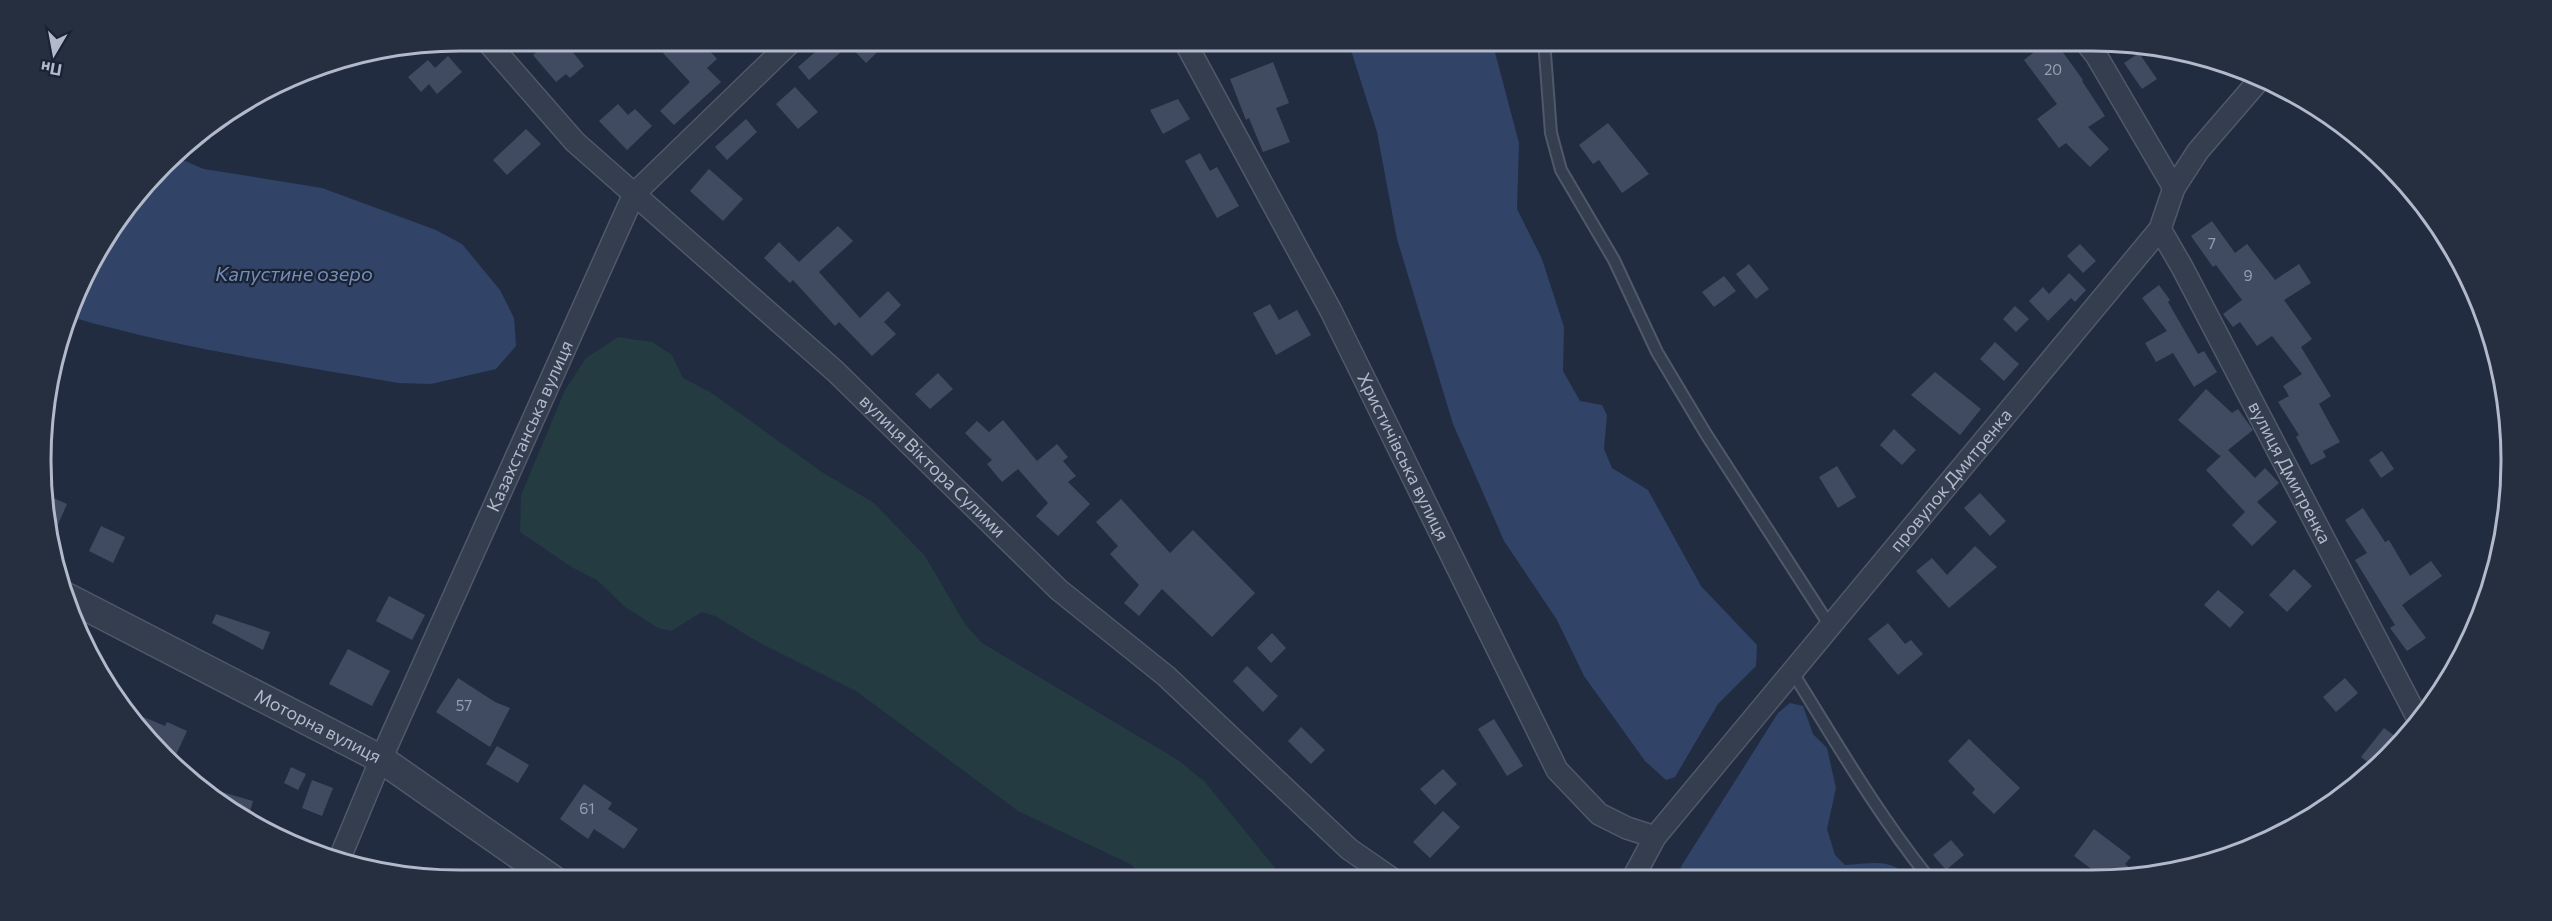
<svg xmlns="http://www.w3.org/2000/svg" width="2552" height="921" viewBox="0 0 2552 921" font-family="Commissioner,sans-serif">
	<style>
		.green { fill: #233b41 }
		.water { fill: #314367 }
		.building { fill: #404b62 }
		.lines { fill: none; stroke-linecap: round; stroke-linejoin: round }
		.service-casing { stroke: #50596a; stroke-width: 14 }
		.minor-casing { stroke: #50596a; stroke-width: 24 }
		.tertiary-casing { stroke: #50596a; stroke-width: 30 }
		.service { stroke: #353e4f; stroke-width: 10 }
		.minor { stroke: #353e4f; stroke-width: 21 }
		.tertiary { stroke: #353e4f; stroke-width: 27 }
		.labels { text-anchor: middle; stroke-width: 4.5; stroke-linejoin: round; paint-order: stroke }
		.number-label { font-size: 15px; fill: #959eb1 }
		.street-label { font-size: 18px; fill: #b1b9cb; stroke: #1a2334 }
		.water-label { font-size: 20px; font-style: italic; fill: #758cb5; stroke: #1a2334 }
		.rim { fill: none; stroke: #b1b9cb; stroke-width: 3 }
	</style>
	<rect width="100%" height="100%" fill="#212c40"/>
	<path class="green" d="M618 337 652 342 672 355 683 378 710 392 822 472 874 503 925 556 965 624 982 643 1178 760 1205 782 1284 879H1148L1130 864 1018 811 856 691 760 643 715 616 702 612 671 631 658 628 625 607 597 580 573 568 520 532 521 495 565 390 586 358Z"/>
	<g class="water">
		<path d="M1348 41H1492L1519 143 1517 209 1542 259 1564 327 1563 371 1580 401 1602 405 1607 415 1604 449 1612 468 1648 490 1701 586 1757 645 1756 666 1718 704 1675 777 1666 780 1645 761 1584 676 1557 620 1504 541 1453 424 1397 239 1377 132Z"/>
		<path d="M173 156 204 169 322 188 436 230 462 244 500 290 514 318 516 346 496 369 431 384 398 383C288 364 178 348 71 317L84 274 127 205Z"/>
		<path d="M1790 703 1803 706 1813 734 1827 748 1836 788 1827 829 1835 855 1845 865C1870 864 1890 857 1908 877L1676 878 1682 865 1778 713Z"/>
	</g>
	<g class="building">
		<path d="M550 40 561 51 567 45 584 66 570 78 566 74 556 82 533 55Z"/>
		<path d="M676 40H700L717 59 707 68 721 82 674 125 660 111 690 82 663 53Z"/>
		<path d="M829 40H890L866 63 849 45 809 80 798 67Z"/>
		<path d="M2049 40H2054L2083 80 2082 81 2105 116 2088 127 2109 149 2090 167 2066 143 2059 148 2037 119 2057 104 2024 60Z"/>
		<path d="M2139 53 2157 79 2142 89 2124 63Z"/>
		<path d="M448 56 462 72 437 94 429 84 421 92 408 77 428 60 435 68Z"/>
		<path d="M1273 62 1289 103 1276 108 1290 142 1263 152 1249 118 1246 120 1230 79Z"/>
		<path d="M795 87 818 112 798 129 776 104Z"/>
		<path d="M1178 99 1190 119 1163 134 1150 110Z"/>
		<path d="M618 104 628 115 635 109 652 126 627 150 599 121Z"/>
		<path d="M746 119 757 132 727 160 715 147Z"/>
		<path d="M1608 123 1649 174 1622 193 1599 160 1593 164 1579 145Z"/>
		<path d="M526 129 541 144 507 175 493 160Z"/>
		<path d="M1200 153 1210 171 1217 167 1239 206 1217 218 1185 161Z"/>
		<path d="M709 169 743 199 723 221 690 191Z"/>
		<path d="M2212 221 2235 253 2247 244 2275 280 2299 264 2311 283 2284 300 2312 339 2301 347 2331 396 2319 404 2340 442 2323 451 2326 457 2311 465 2296 437 2299 435 2278 402 2289 396 2283 386 2302 374 2272 336 2257 346 2240 322 2233 327 2223 314 2242 300 2216 265 2213 267 2191 236Z"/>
		<path d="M838 226 853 241 819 272 860 318 888 291 901 305 884 322 896 334 872 356 839 322 835 326 793 280 790 283 764 258 779 242 799 262Z"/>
		<path d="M2080 244 2096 261 2083 273 2067 256Z"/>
		<path d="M1749 264 1769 289 1756 299 1736 274Z"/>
		<path d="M2069 273 2086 290 2075 302 2071 298 2048 321 2029 301 2043 287 2049 294Z"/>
		<path d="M1724 276 1736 291 1714 307 1702 292Z"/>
		<path d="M2159 285 2170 300 2168 302 2198 354 2204 351 2217 372 2194 387 2173 353 2156 362 2145 343 2167 331 2142 298Z"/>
		<path d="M1270 304 1279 320 1297 310 1311 335 1276 355 1253 313Z"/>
		<path d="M2015 306 2029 319 2016 332 2003 319Z"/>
		<path d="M1995 342 2019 364 2004 381 1980 359Z"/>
		<path d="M1935 372 1981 409 1960 435 1911 395Z"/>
		<path d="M938 373 953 389 930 409 915 394Z"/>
		<path d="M2206 389 2232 413 2238 409 2253 430 2228 450 2255 478 2265 468 2279 483 2257 502 2277 522 2252 546 2232 525 2247 510 2245 512 2206 470 2222 455 2220 456 2178 420Z"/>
		<path d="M1003 420 1037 461 1057 444 1068 457 1063 461 1076 476 1068 482 1090 504 1058 536 1036 516 1048 503 1018 469 1002 482 987 464 992 460 965 433 977 421 989 432Z"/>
		<path d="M1894 429 1916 450 1902 465 1880 445Z"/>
		<path d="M2382 451 2394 469 2381 478 2369 460Z"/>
		<path d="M1837 466 1856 497 1838 508 1819 477Z"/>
		<path d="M42 493 67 504 50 543 45 512Z"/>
		<path d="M1980 493 2006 521 1990 536 1964 508Z"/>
		<path d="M1121 499 1170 553 1193 530 1255 593 1212 637 1162 589 1139 616 1124 603 1139 585 1110 554 1118 546 1096 522Z"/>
		<path d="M2363 508 2385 542 2389 540 2410 576 2431 561 2442 576 2402 605 2426 638 2407 651 2390 628 2395 625 2355 560 2367 553 2345 520Z"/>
		<path d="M101 526 125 537 113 563 89 551Z"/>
		<path d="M1975 546 1997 567 1949 608 1916 571 1932 558 1947 575Z"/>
		<path d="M2294 569 2312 586 2287 612 2269 595Z"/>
		<path d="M2218 590 2244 612 2230 628 2204 605Z"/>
		<path d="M389 596 425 615 412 640 376 621Z"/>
		<path d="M216 614 270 632 263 650 212 623Z"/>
		<path d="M1888 623 1905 644 1911 640 1923 654 1898 675 1868 639Z"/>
		<path d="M1272 633 1286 648 1271 663 1257 648Z"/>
		<path d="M348 649 390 671 372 706 329 684Z"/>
		<path d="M1247 666 1278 696 1263 712 1233 681Z"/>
		<path d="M458 678 495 702 510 708 490 747 436 712Z"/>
		<path d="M2345 678 2358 693 2336 712 2323 697Z"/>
		<path d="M124 709 165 726 167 722 187 731 174 759 159 753Z"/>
		<path d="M1494 719 1523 766 1507 776 1478 729Z"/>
		<path d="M1301 727 1325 750 1311 764 1288 741Z"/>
		<path d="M2384 728 2399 739 2375 768 2361 757Z"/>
		<path d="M1969 739 2020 788 1994 814 1972 793 1975 789 1948 761Z"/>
		<path d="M497 746 529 765 518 783 486 764Z"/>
		<path d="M291 767 306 774 298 790 284 783Z"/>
		<path d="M1443 769 1457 784 1435 805 1420 789Z"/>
		<path d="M312 780 333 788 322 816 302 808Z"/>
		<path d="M584 784 612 803 608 809 638 829 624 849 594 829 588 839 560 819Z"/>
		<path d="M197 785 253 801 248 819 227 810Z"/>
		<path d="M1443 811 1460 827 1430 858 1413 842Z"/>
		<path d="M2094 829 2131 857 2125 864 2142 877H2102L2074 856Z"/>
		<path d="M1951 840 1964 855 1946 870 1933 855Z"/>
	</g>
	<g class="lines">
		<g class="service-casing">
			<g id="service">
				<path d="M1544 40 1551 133 1561 170 1614 260 1657 352 1706 434 1830 626"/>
				<path d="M1793 673C1836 742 1877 813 1928 877"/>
			</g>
		</g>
		<g class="minor-casing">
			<g id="minor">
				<path id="s1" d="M486 40 575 142 835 371 1059 590 1166 676 1349 849 1391 878"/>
				<path id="s2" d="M1184 40 1331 311 1557 770 1599 814 1627 828 1655 837"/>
				<path d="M2084 40 2096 55 2174 188"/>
				<path id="s3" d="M2160 229 2182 267 2417 717"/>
				<path id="s4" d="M339 860 381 759 634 194 793 40"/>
				<path id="s5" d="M1633 878 1655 837 2160 229 2174 188 2198 151 2261 78"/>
			</g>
		</g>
		<g class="tertiary-casing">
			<g id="tertiary">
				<path id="s6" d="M67 597 381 759 554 880"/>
			</g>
		</g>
		<use href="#service" class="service"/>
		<use href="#minor" class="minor"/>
		<use href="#tertiary" class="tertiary"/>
	</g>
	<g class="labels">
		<g class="number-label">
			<text x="2053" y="75">20</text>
			<text x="2212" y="249">7</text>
			<text x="2248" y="281">9</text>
			<text x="464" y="711">57</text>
			<text x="587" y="814">61</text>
		</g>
		<g class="street-label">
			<text dy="6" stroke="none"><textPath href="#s4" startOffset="474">Казахстанська вулиця</textPath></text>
			<text dy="6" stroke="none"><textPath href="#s2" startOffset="471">Христичівська вулиця</textPath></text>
			<text dy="6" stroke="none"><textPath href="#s1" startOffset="618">вулиця Віктора Сулими</textPath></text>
			<text dy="6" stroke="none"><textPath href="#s3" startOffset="276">вулиця Дмитренка</textPath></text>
			<text dy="6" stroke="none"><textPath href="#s5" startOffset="510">провулок Дмитренка</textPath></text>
			<text dy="6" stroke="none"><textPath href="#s6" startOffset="282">Моторна вулиця</textPath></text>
		</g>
		<g class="water-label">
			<text x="294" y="281">Капустине озеро</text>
		</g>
	</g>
	<path d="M0 0H2552V921H0ZM460 51H2092A409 409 0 0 1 2501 460V461A409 409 0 0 1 2092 870H460A409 409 0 0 1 51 461V460A409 409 0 0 1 460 51Z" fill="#262f40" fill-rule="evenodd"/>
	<path class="rim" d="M460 51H2092A409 409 0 0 1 2501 460V461A409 409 0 0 1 2092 870H460A409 409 0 0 1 51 461V460A409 409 0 0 1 460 51Z"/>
	<g transform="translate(54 54) rotate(190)" stroke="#1a2334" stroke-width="4.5" paint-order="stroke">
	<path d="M0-4.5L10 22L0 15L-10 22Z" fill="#b1b9cb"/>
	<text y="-9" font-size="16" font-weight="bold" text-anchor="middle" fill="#b1b9cb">Пн</text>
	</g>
</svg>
